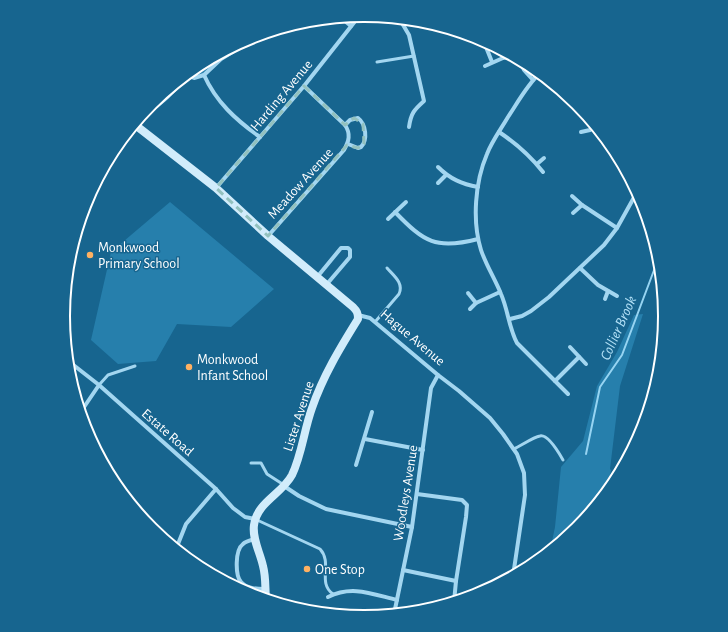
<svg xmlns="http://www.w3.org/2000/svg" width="728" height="632" viewBox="0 0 728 632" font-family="'Alegreya Sans',sans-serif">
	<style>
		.green { fill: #267fac }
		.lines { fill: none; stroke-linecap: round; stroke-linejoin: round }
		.stream { stroke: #96d4f2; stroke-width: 2 }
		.lane { stroke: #a3d6f0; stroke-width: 3 }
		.street { stroke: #a3d6f0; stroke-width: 4 }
		.secondary { stroke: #d1ecfb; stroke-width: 8 }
		.marked { fill: none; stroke: #93c1be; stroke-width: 3; stroke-dasharray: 8 5; stroke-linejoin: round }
		.poi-dot { fill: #ffb162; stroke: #17658f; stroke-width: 1.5 }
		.labels { text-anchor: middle; stroke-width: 3; stroke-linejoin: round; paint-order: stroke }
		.street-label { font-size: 14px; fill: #fff; stroke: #17658f }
		.poi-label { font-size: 14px; fill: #fff; stroke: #17658f; text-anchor: start }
		.water-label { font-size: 15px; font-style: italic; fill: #b3e1f7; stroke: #17658f }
		.rim { fill: none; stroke: #fff; stroke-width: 2 }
	</style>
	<rect width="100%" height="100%" fill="#17658f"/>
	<g class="green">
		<path d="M240 42 238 47 199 77 186 75 197 66Z"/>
		<path d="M170 202 274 289 231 327 177 324 156 361 118 364 91 340 111 252Z"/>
		<path d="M643 314 620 386 610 469 611 470 607 492 577 529 550 551 555 527 561 467 583 441 597 386 617 352 634 315Z"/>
	</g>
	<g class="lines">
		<path class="stream" d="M586 454 600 387 622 355 659 257"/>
		<g class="lane">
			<path d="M377 62 414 56"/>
			<path d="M375 322 399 294C404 283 394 276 387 268"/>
			<path d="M99 385 108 375 135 366"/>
			<path d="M514 449C521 446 533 437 540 436 548 434 559 453 563 460"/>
			<path d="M251 463H261L267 474 284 485"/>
			<path d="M257 520 320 549C333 563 317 583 333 594"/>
		</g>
		<g class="street">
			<path d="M340 17 351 26"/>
			<path d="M399 18 409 35 424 101C414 110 411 113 409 127"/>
			<path d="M486 47 492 62"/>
			<path d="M519 59 524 70 533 80"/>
			<path d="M485 66 503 58 513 56"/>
			<path d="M540 73C527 85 518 102 508 117 501 129 492 141 487 154 475 182 472 221 481 250 486 265 495 279 501 294 508 310 509 328 517 343L568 394"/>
			<path d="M186 75 194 78 204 75 221 59 234 51 240 42"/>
			<path d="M204 75C216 102 236 120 260 137"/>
			<path d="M134 124C149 111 175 95 183 77"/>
			<path d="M345 125 350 120 358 118C366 124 368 140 361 147L358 148 348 144"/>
			<path d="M595 127 605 137"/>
			<path d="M499 132C514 142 531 157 543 172"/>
			<path d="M581 132 590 130 596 126"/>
			<path d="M537 164 544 158"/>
			<path d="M438 167C450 179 462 184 478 187"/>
			<path d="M438 183 446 175"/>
			<path d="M216 188 304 86 360 15"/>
			<path d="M572 196 582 205 617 228"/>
			<path d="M395 212C424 242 436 250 478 239"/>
			<path d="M573 213 582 205"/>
			<path d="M388 219 406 202"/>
			<path d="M268 236 344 150C349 141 351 134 345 125L304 86"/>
			<path d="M580 268 598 285 617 296"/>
			<path d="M318 276 341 248H348L350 250V257L327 284"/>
			<path d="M468 293 476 303"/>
			<path d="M605 299 608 291"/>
			<path d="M470 309 476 303 500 292"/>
			<path d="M358 315 370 318 438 375 459 391 490 418 503 434 517 454 524 473 525 495 513 576"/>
			<path d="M510 319 522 316 531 311 549 297 604 245 617 228 637 192"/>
			<path d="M570 347 586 364"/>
			<path d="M67 360 99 385 216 489 233 508 245 517 255 519"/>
			<path d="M555 381 579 357"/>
			<path d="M80 413 99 385"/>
			<path d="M365 439 423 450"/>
			<path d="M356 465 372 412"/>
			<path d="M284 486 299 496 326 509 412 527"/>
			<path d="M417 494 462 500 467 505 466 517 456 581 454 602"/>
			<path d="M255 539C251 540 246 541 243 544 235 550 235 575 241 582 247 589 258 589 265 589"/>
			<path d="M176 549 186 524 216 489"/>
			<path d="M403 570 456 581"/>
			<path d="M328 597C352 585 372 594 397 600"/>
			<path d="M394 614 412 527 431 388 438 375"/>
		</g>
		<path class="secondary" d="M134 124 216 188 268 236 353 307C357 311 358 313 358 319 340 348 323 376 312 408 304 430 302 454 292 475 282 494 257 502 254 525 252 539 260 552 263 566 266 577 265 588 266 599"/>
	</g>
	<path class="marked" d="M304 86 345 125 354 118 363 124 364 144 358 148 347 145 268 236 216 188Z"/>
	<g class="poi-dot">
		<circle cx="90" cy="255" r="4"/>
		<circle cx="189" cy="367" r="4"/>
		<circle cx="307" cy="569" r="4"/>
	</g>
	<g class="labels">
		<g class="street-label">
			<text transform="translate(281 95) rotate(-50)" y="5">Harding Avenue</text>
			<text transform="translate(300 183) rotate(-48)" y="5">Meadow Avenue</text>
			<text transform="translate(413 337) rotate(40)" y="5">Hague Avenue</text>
			<text transform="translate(298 416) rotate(-72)" y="5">Lister Avenue</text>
			<text transform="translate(168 432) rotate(41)" y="5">Estate Road</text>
			<text transform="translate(405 493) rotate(-81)" y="5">Woodleys Avenue</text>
		</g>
		<g class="poi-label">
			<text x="98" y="252">Monkwood<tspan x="98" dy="16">Primary School</tspan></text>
			<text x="197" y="364">Monkwood<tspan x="197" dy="16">Infant School</tspan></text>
			<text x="315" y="574">One Stop</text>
		</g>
		<g class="water-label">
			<text transform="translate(618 328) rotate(-66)" y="5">Collier Brook</text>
		</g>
	</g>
	<path d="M0 0H728V632H0ZM70 316a294 294 0 1 1 588 0a294 294 0 1 1-588 0Z" fill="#17658f" fill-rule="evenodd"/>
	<path class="rim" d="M70 316a294 294 0 1 1 588 0a294 294 0 1 1-588 0Z"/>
</svg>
